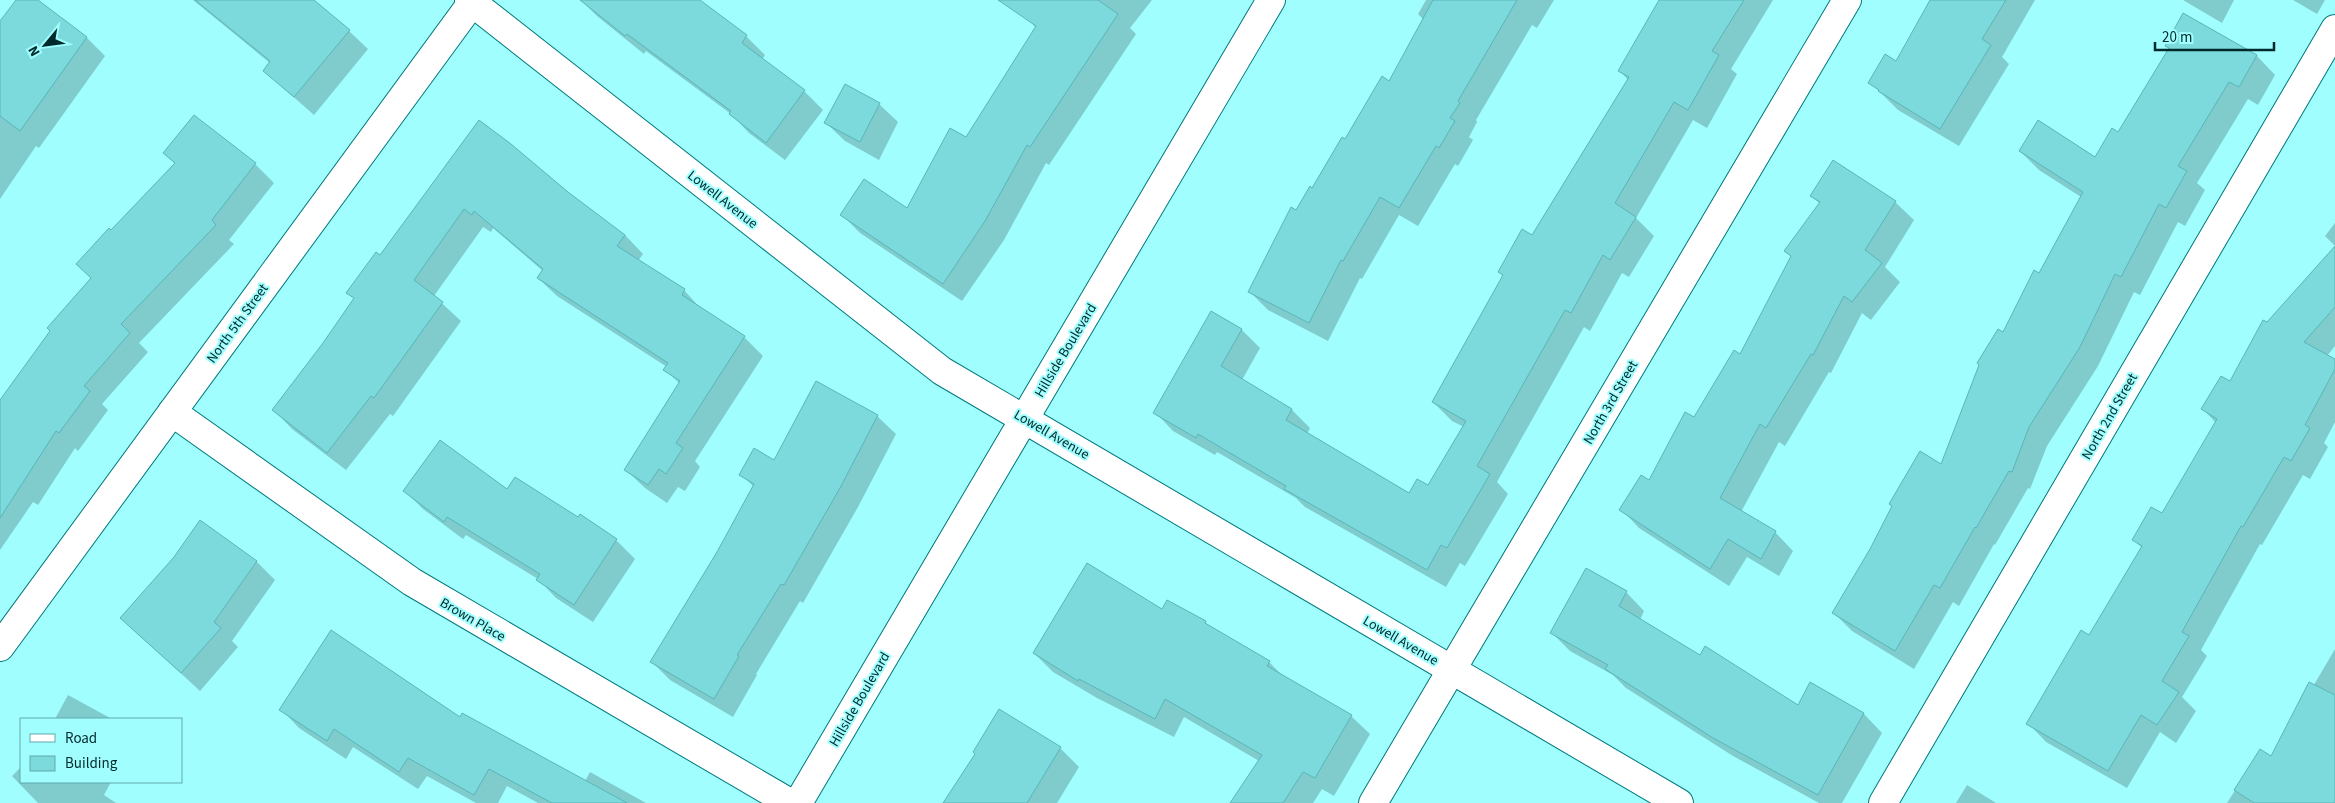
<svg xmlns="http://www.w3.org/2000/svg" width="2335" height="803" viewBox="0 0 2335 803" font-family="'Source Sans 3',sans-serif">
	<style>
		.shadow { fill: #0003 }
		.building { fill: #7ddadc; stroke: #58b6b8 }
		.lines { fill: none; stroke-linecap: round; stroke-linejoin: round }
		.minor-casing { stroke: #00797b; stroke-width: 30 }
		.minor { stroke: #fff; stroke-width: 28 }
		.labels { text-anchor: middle; stroke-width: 4; stroke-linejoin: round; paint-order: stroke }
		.street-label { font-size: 14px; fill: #002a2b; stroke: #a0feff }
	</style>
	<rect width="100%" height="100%" fill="#a0feff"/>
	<g class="shadow">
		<path d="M17 0H36L86 37 105 56 39 148 36 146 0 199V23Z"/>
		<path d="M193 0H312L349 31 368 49 314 115 264 71 270 63Z"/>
		<path d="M581 0H698L746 36 765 55 762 60 804 91 823 110 785 160 749 133 731 114 646 51 644 54 597 16Z"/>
		<path d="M1039 0H1152L1130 28 1136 34 1049 165 1046 163 1004 240 962 301 860 233 841 214 907 210 967 139 1036 28 1027 18Z"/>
		<path d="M1426 0H1554L1537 28 1532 25 1476 120 1477 122 1469 137 1473 140 1458 166 1455 164 1418 226 1399 215 1362 279 1360 278 1328 341 1268 310 1250 292 1296 212 1389 82 1424 20 1418 14Z"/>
		<path d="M1660 0H1773L1731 69 1737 74 1707 128 1693 120 1636 218 1654 236 1629 277 1622 273 1590 331 1584 327 1497 482 1508 494 1465 566 1460 563 1446 587 1305 507 1296 498 1217 452 1215 455 1173 431 1155 412 1212 313 1242 330 1260 348 1242 380 1292 410 1310 428 1307 434 1410 494 1429 487 1464 427 1452 421 1433 402 1504 276 1499 272 1533 237 1628 80 1620 71Z"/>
		<path d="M1933 0H2035L2002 57 2009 64 1959 146 1898 110 1870 82 1897 62Z"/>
		<path d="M2183 0H2234L2222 23Z"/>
		<path d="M2293 0H2325L2317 14Z"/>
		<path d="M2184 15 2257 56 2275 75 2258 105 2248 99 2197 183 2205 190 2185 226 2178 222 2140 295 2134 292 2098 366 2047 446 2030 489 2028 488 1995 545 1994 544 1959 606 1953 602 1914 669 1852 631 1834 613 1942 466 2004 334 2039 274 2081 197 2039 170 2020 151 2096 159 2119 134 2170 49 2167 46Z"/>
		<path d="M879 104 898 122 879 160 845 141 826 123Z"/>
		<path d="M479 122 567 193 625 235 643 254 638 261 684 290 702 310 744 337 763 356 695 461 700 467 685 491 678 487 667 503 645 488 626 470 680 384 665 369 667 367 557 296 538 278 543 271 493 228 491 232 483 227 434 296 461 321 393 416 390 414 346 470 292 429 274 410 324 344 355 299 348 292 380 257Z"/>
		<path d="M165 153 255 164 274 183 229 240 234 244 139 343 148 352 102 404 108 410 78 451 75 448 38 505 33 502 0 550V402L92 278 111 232 175 164Z"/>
		<path d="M1811 195 1895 202 1914 220 1885 267 1900 282 1871 320 1862 313 1831 373 1829 372 1785 446 1779 442 1741 512 1775 532 1793 551 1779 576 1747 557 1729 586 1639 528 1621 509 1649 482 1741 355 1792 257 1786 251 1820 204Z"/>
		<path d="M2335 223V246L2325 236Z"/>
		<path d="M2335 296V346L2327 356 2335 361V422L2324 443 2328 447 2310 479 2303 475 2262 545 2260 544 2201 650 2207 656 2182 697 2196 711 2176 743 2160 732 2127 788 2046 742 2028 723 2089 636 2142 548 2134 540 2162 514 2216 423 2203 409 2231 383 2267 324Z"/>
		<path d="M877 416 896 434 858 507 803 603 800 601 756 674 757 675 733 717 670 680 652 662 718 553 754 487 741 474Z"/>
		<path d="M405 491H508L579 518 580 516 616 540 635 559 593 622 556 598 538 579 466 535 463 539 423 509Z"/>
		<path d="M200 521 257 562 275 580 232 641 238 647 200 691 121 618 175 557Z"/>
		<path d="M1626 592 1644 611 1640 620 1701 656 1798 707 1811 684 1864 714 1882 733 1842 803H1819L1733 756 1626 688 1613 675 1570 651 1551 632Z"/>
		<path d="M1163 611 1205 622 1213 629 1269 662 1285 678 1351 716 1370 734 1334 796 1322 789 1313 803H1231L1259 761 1184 717 1174 737 1097 698 1053 672 1034 653Z"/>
		<path d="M2335 649V803H2227L2260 751 2271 758Z"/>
		<path d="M68 695 112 719H55Z"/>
		<path d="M281 709 461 718 585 781 590 772 646 803H538L507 786 498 803H476L427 776 418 789 353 747 346 759 299 728Z"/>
		<path d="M1060 748 1079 767 1057 803H944Z"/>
		<path d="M21 767V782H111L104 795 116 803H38L12 776Z"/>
		<path d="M1967 785 1996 803H1956Z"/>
	</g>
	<g class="building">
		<path d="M16 0H38L87 37 20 131 0 116V21Z"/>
		<path d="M195 0H314L350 30 294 97 263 71 270 61Z"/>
		<path d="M580 0H700L747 35 742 43 805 90 766 143 729 114 731 111 627 34 625 36Z"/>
		<path d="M998 0H1098L1118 14 1030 147 1027 145 985 221 943 284 840 215 864 179 907 208 950 128 966 137 1036 26Z"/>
		<path d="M1433 0H1517L1458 101 1460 103 1450 118 1455 121 1439 148 1436 146 1399 208 1380 197 1343 261 1341 260 1309 323 1248 292 1291 207 1296 210 1310 186 1312 188 1342 137 1345 139 1382 76 1389 81Z"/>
		<path d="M1659 0H1744L1712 51 1719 55 1688 110 1674 102 1615 203 1636 217 1610 260 1603 255 1571 313 1565 310 1477 466 1490 474 1447 548 1441 545 1427 570 1284 489 1286 486 1198 434 1196 438 1153 413 1211 311 1242 329 1221 366 1292 409 1286 420 1409 493 1417 479 1428 485 1466 421 1432 402 1503 275 1498 272 1522 229 1532 235 1629 77 1618 71Z"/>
		<path d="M1930 0H2006L1982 39 1991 45 1940 129 1878 91 1879 90 1868 83 1885 54 1896 61Z"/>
		<path d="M2183 13 2257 55 2239 87 2229 82 2178 166 2187 171 2166 208 2159 204 2121 277 2115 274 2080 347 2029 427 2012 472 2009 471 1976 528 1975 527 1940 588 1934 585 1895 651 1832 613 1870 549 1892 506 1889 504 1920 451 1941 464 1979 365 1977 363 1998 329 2003 332 2034 270 2039 273 2083 192 2019 151 2038 120 2095 157 2112 128 2118 132 2169 48 2165 46Z"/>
		<path d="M845 84 880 103 860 142 824 123Z"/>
		<path d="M194 115 256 163 212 220 216 225 121 324 130 333 84 386 90 391 59 433 56 431 0 518V400L50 331 47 328 91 278 76 264 109 228 111 230 175 163 163 153Z"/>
		<path d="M479 120 511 144 568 192 625 235 617 246 685 289 682 295 745 336 676 443 683 448 666 474 659 469 648 485 624 470 680 381 663 370 668 363 537 278 543 269 474 211 472 215 464 209 414 280 443 302 374 398 371 396 327 453 272 410 323 343 354 298 346 293 376 252 380 255Z"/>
		<path d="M1833 160 1896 201 1865 250 1882 263 1852 302 1844 296 1813 355 1811 354 1766 428 1760 424 1720 498 1776 531 1761 559 1728 539 1710 569 1619 510 1641 475 1649 480 1685 412 1694 417 1734 350 1740 354 1791 256 1784 251 1820 202 1810 196Z"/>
		<path d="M2335 246V307L2304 342 2335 359V369L2305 425 2310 428 2291 461 2284 457 2243 527 2241 526 2182 632 2189 636 2162 681 2179 692 2157 725 2141 715 2108 771 2026 724 2081 630 2089 635 2142 546 2132 540 2151 507 2162 513 2217 419 2201 409 2221 376 2230 381 2263 320 2267 322Z"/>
		<path d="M816 381 878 415 840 488 784 585 781 584 737 655 739 656 714 699 650 662 717 552 754 484 739 475 754 448 774 460Z"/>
		<path d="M440 440 507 489 515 477 578 517 580 514 617 539 574 605 536 580 540 574 447 517 444 522 403 491Z"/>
		<path d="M200 520 257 561 214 622 221 628 181 673 120 618 174 557Z"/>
		<path d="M1087 563 1162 609 1167 600 1206 621 1205 623 1270 661 1267 666 1352 715 1315 778 1303 772 1283 803H1230L1262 755 1165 699 1155 719 1079 679 1078 681 1033 653Z"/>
		<path d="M1586 568 1627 591 1619 606 1700 655 1705 646 1798 705 1810 682 1864 713 1818 795 1713 738 1605 669 1608 665 1550 633Z"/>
		<path d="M331 630 460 717 462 713 627 803H552L489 769 474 795 408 758 399 772 334 729 327 741 279 710Z"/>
		<path d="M2309 682 2335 695V803H2254L2234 790 2260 749 2271 756Z"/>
		<path d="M999 709 1061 747 1027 803H943L975 754 973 752Z"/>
	</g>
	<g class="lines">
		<g class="minor-casing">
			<g id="minor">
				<path d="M469 0 942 371 1679 803"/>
				<path d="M172 412 412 582 790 803"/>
				<path d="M0 647 474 0"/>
				<path d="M798 803 1271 0"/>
				<path d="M1373 803 1847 0"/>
				<path d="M1883 803 2335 29"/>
			</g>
		</g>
		<use href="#minor" class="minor"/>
	</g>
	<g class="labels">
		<g class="street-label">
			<text transform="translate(723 199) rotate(38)" y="5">Lowell Avenue</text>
			<text transform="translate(237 323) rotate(-54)" y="5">North 5th Street</text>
			<text transform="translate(1065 350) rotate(-59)" y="5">Hillside Boulevard</text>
			<text transform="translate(1610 402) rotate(-60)" y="5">North 3rd Street</text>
			<text transform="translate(2109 416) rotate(-60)" y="5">North 2nd Street</text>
			<text transform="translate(1052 434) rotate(30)" y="5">Lowell Avenue</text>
			<text transform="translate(473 619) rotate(30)" y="5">Brown Place</text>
			<text transform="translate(1401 640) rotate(30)" y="5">Lowell Avenue</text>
			<text transform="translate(859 699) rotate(-60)" y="5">Hillside Boulevard</text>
		</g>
	</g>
	<rect x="20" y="718" width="162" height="65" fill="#a0feff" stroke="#60a9aa"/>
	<rect x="30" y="734" width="25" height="8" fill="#ffffff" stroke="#60a9aa"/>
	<text x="65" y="743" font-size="15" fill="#002a2b">Road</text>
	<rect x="30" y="756" width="25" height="15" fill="#7ddadc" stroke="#60a9aa"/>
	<text x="65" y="768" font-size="15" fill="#002a2b">Building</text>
	<g transform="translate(45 45) rotate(241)" stroke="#a0feff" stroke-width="4" paint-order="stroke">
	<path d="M0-4L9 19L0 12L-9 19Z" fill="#002a2b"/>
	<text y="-8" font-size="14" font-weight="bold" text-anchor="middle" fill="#002a2b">N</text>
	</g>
	<path d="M2155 42v8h119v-8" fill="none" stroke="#002a2b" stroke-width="2.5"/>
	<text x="2162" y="42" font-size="15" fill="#002a2b" stroke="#a0feff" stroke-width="4" paint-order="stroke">20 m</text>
</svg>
